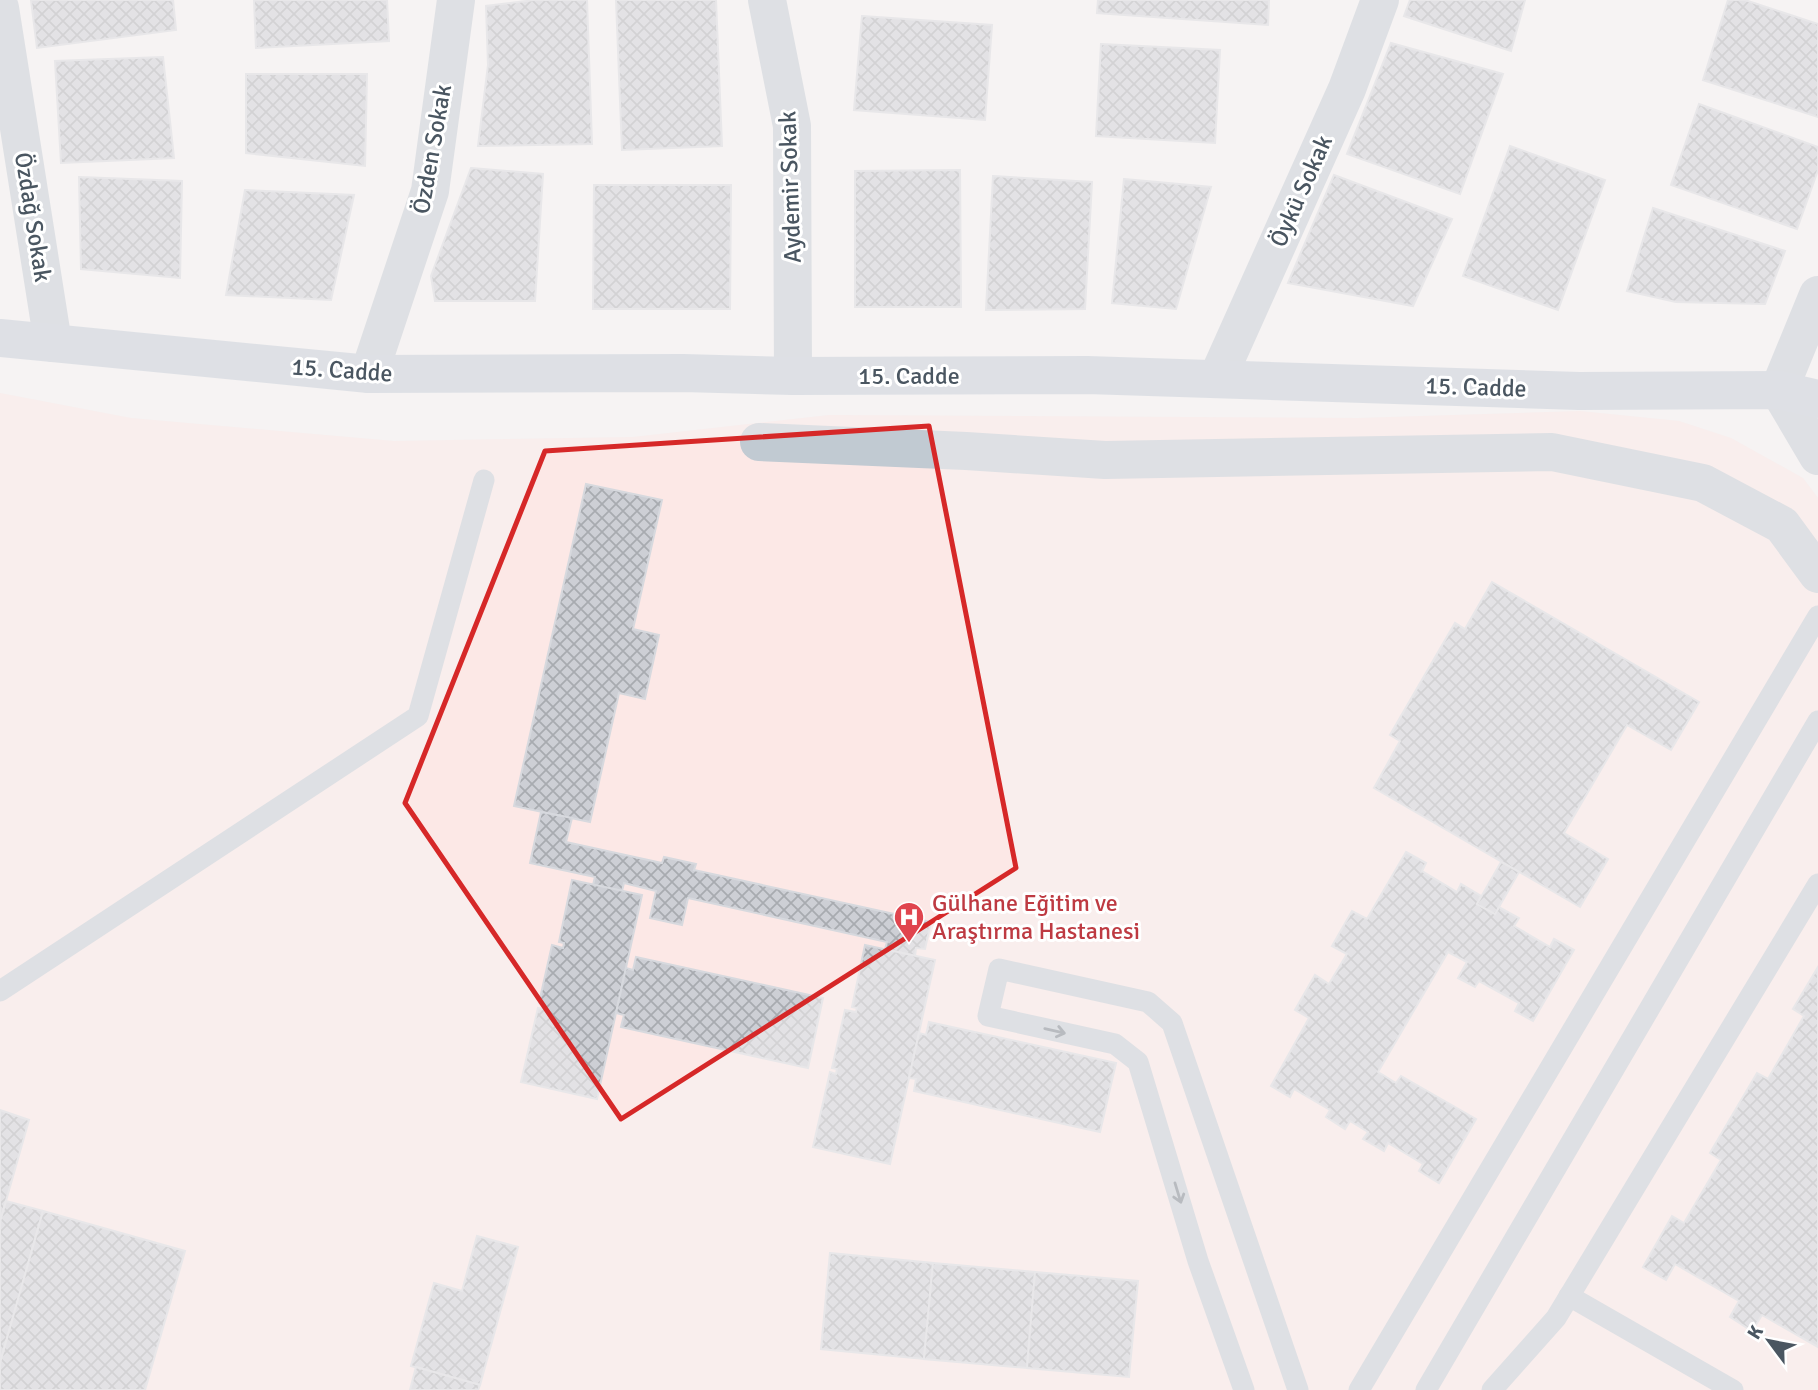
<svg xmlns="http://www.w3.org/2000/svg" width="1818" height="1390" viewBox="0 0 1818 1390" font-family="Signika,sans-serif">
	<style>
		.medical { fill: #fce8e6 }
		.building { fill: url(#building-cross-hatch); stroke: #d7d9de; stroke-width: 2 }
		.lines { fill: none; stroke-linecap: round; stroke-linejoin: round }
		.lane { stroke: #c1cad2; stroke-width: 21 }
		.street { stroke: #c1cad2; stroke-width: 38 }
		.secondary { stroke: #c1cbd6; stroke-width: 38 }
		.oneway { stroke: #6e7983 }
		.marked { fill: none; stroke: #d62828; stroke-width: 5; stroke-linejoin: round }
		.labels { text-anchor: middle; stroke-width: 6; stroke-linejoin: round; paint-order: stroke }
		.street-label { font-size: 24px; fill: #4a5661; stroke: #fff }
		.health-label { font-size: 24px; fill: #be3a42; stroke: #fff; text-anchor: start }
	</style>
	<defs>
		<pattern id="building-cross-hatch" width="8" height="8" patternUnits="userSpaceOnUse" patternTransform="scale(1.75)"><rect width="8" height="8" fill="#cdcfd5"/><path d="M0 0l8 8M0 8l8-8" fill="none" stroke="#a8abb0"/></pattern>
	</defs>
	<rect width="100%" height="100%" fill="#f5f3f3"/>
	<path class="medical" d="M0 393 131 418 394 441 633 437 829 415 1358 418 1580 411 1679 421 1731 438 1803 478 1818 498V1390H0Z"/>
	<g class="building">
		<path d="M31 0H173L176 30 37 48Z"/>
		<path d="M254 0H387L389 41 256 48Z"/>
		<path d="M534 0H587L592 144 478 146 488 65 486 6Z"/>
		<path d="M616 0H716L722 146 622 150Z"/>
		<path d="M1098 0H1269L1268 25 1097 13Z"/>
		<path d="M1410 0H1525L1511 51 1404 16Z"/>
		<path d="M1728 0H1745L1818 24V117L1703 80Z"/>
		<path d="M862 16 992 25 985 120 854 110Z"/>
		<path d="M1391 43 1503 74 1460 194 1347 154Z"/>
		<path d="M1101 44 1220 50 1215 143 1096 136Z"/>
		<path d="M163 57 174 158 61 163 55 61Z"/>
		<path d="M246 74H367L365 166 246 153Z"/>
		<path d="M1699 104 1818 147V170L1797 229 1671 185Z"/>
		<path d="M1510 146 1605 180 1558 310 1463 276Z"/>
		<path d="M471 168 543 174 535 301H435L431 276Z"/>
		<path d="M960 170 961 307H855V171Z"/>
		<path d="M1334 175 1452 219 1413 306 1288 283Z"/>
		<path d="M993 176 1092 182 1085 309 986 310Z"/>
		<path d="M79 177 182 181 180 278 81 269Z"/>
		<path d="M1124 179 1211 187 1176 309 1112 303Z"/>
		<path d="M594 185H731L730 309H593Z"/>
		<path d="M245 190 354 195 331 300 226 295Z"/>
		<path d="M1653 208 1785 251 1765 304 1676 302 1627 291Z"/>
		<path d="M586 484 662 500 633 629 659 635 645 699 619 693 590 822 514 806Z"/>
		<path d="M1492 582 1699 702 1671 750 1627 725 1564 833 1608 859 1580 907 1374 788 1400 741 1390 735 1455 623 1465 629Z"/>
		<path d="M541 812 572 818 566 842 662 863 664 857 696 864 694 870 931 922 925 949 916 948 915 956 885 949 887 942 688 898 682 925 650 918 656 891 624 883 622 891 593 885 595 877 530 863Z"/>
		<path d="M1406 852 1426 863 1422 871 1457 892 1461 884 1481 896 1477 904 1495 914 1499 907 1519 918 1514 926 1550 947 1554 939 1574 950 1533 1021 1515 1011 1519 1003 1479 981 1475 987 1458 978 1467 962 1448 952 1378 1072 1396 1083 1401 1076 1476 1119 1439 1183 1419 1171 1423 1164 1388 1143 1384 1151 1363 1139 1368 1132 1350 1121 1345 1129 1326 1117 1330 1110 1294 1089 1290 1097 1271 1086 1309 1018 1295 1010 1315 975 1329 984 1347 954 1332 946 1352 911 1367 919Z"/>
		<path d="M1501 862 1519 872 1495 914 1477 904Z"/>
		<path d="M572 880 642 895 597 1099 521 1082 538 1008 543 1009 544 1005 539 1003 552 945 563 948 564 943 559 942Z"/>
		<path d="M865 945 935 960 890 1164 813 1147 830 1072 836 1074 837 1069 832 1068 845 1010 856 1012 857 1008 852 1007Z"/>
		<path d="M636 957 823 998 808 1068 621 1027 624 1015 616 1013 626 968 633 970Z"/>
		<path d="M1818 967V1347L1762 1315 1752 1331 1730 1317 1739 1301 1675 1264 1666 1280 1643 1267 1672 1216 1684 1223 1721 1160 1710 1153 1757 1073 1768 1079 1804 1016 1793 1009Z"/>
		<path d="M929 1022 1116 1063 1100 1132 914 1091 916 1079 909 1078 919 1033 926 1035Z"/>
		<path d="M0 1110 29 1120 0 1222Z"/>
		<path d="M6 1201 43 1211 0 1363V1222Z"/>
		<path d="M43 1211 185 1251 145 1390H0V1363Z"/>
		<path d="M477 1236 518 1247 480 1385 411 1366 434 1283 462 1291Z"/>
		<path d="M830 1253 933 1263 924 1359 821 1349Z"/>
		<path d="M933 1263 1035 1272 1027 1368 924 1359Z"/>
		<path d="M1035 1272 1138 1281 1129 1377 1027 1368Z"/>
		<path d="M416 1367 480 1385 478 1390H410Z"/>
	</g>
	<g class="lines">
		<g class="lane">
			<path d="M0 991 418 716 484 480"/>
			<path d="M1569 1296 1733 1390"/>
			<path d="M1244 1390 1198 1261 1138 1062 1115 1044 988 1016 999 969 1148 1002 1172 1023 1298 1390"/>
			<path d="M1359 1390 1818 616"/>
			<path d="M1426 1390 1818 721"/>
			<path d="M1492 1390 1556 1318 1818 884"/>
		</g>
		<g class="street">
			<path d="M767 0 792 126 793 376"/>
			<path d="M0 8 53 343"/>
			<path d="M1818 295 1779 390 1818 456"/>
			<path d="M369 374 430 191 456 0"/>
			<path d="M1217 379 1347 89 1380 0"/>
			<path d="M759 442 966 451 1105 460 1552 452 1703 483 1782 525 1818 574"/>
		</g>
		<path class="secondary" d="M0 338 369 374 683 373 793 376 1087 375 1579 391 1779 390 1818 399"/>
	</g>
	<defs><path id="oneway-shaft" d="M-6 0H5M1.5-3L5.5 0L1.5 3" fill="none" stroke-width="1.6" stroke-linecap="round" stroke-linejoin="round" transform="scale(1.75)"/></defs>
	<g class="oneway">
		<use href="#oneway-shaft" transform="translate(1055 1031) rotate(13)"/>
		<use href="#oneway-shaft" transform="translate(1178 1193) rotate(73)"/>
	</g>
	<path d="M0 0H1818V1390H0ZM929 426 1016 868 621 1119 405 803 545 451Z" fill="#f5f3f3" fill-opacity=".55" fill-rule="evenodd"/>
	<path class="marked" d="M929 426 1016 868 621 1119 405 803 545 451Z"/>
	<defs>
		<g id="hospital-pin" transform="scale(1.575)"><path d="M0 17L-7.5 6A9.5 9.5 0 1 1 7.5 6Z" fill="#e0444e" stroke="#fff"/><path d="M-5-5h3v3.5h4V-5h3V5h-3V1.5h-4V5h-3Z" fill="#fff"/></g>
	</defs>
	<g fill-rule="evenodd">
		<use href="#hospital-pin" x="909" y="917"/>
	</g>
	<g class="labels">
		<g class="street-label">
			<text transform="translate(432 149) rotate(-80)" y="8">Özden Sokak</text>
			<text transform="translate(790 187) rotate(-92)" y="8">Aydemir Sokak</text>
			<text transform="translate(1301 191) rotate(-66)" y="8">Öykü Sokak</text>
			<text transform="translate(33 217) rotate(81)" y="8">Özdağ Sokak</text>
			<text transform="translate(342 370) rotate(4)" y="8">15. Cadde</text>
			<text x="909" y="384">15. Cadde</text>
			<text transform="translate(1476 387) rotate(2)" y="8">15. Cadde</text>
		</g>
		<g class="health-label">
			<text x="932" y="911">Gülhane Eğitim ve<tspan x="932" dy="28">Araştırma Hastanesi</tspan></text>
		</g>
	</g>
	<g transform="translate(1769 1341) rotate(302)" stroke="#ffffff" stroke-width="5" paint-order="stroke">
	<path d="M0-5L12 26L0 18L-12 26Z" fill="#4a5661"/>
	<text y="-10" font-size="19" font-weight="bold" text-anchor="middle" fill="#4a5661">K</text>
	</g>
</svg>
